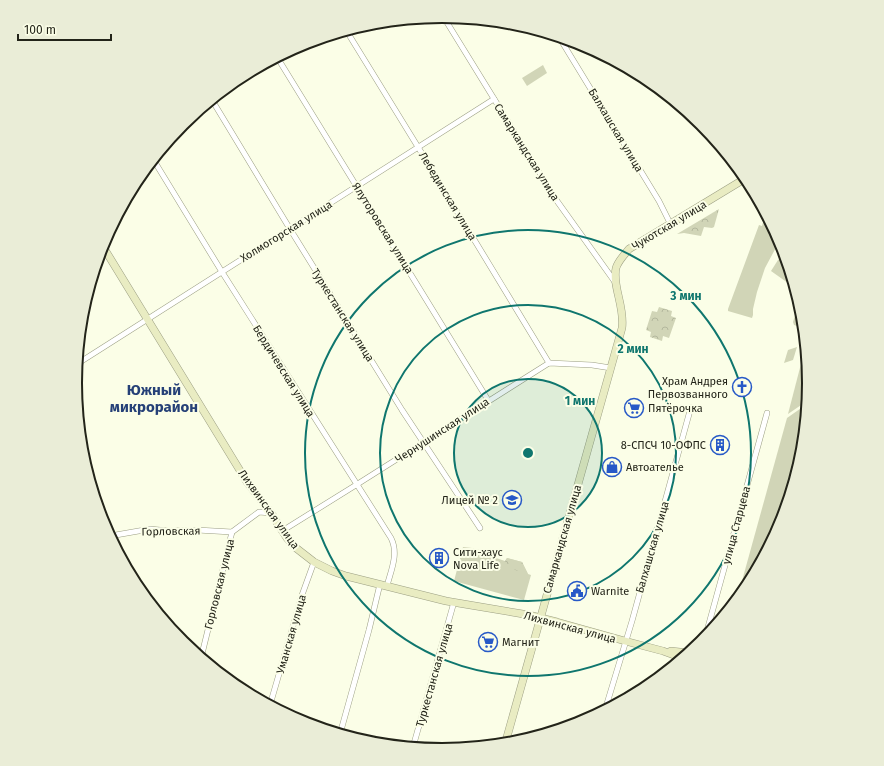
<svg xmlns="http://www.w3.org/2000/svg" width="884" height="766" viewBox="0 0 884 766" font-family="'Fira Sans',sans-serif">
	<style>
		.green { fill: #d1d5b7 }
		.park { fill: url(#park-crowns) }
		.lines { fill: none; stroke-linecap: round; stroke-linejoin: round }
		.street-casing { stroke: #9b9e83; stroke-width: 6 }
		.secondary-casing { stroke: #9b9e83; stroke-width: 8 }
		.street { stroke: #fff; stroke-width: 5 }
		.secondary { stroke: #e9ecc2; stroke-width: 7 }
		.ring { fill: none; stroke: #0f766e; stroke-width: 2 }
		.labels { text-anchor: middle; stroke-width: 4; stroke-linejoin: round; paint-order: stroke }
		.street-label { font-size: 11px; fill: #232419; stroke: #fbfee7 }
		.poi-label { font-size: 11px; fill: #232419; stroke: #fbfee7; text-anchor: start }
		.district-label { font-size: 15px; font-weight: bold; fill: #254077; stroke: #fbfee7 }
		.rim { fill: none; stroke: #232419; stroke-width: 2 }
		.centre { fill: #0f766e; stroke: #fbfee7; stroke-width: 2 }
		.ring-label { font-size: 12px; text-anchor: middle; font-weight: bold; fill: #0f766e; stroke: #fbfee7; stroke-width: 4; stroke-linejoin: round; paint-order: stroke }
	</style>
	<defs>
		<pattern id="park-crowns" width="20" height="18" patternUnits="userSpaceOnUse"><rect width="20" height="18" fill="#d1d5b7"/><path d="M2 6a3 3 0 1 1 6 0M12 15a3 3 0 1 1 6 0" fill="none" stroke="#b3b79d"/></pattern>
	</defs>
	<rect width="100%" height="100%" fill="#fbfee7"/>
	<g class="green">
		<path d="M543 65 547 73 527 86 522 78Z"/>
		<path d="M766 215 780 240 765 268 757 292 753 309V315L752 318 728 311V309L759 225 762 226 764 219 762 217Z"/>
		<path d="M785 255 795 288 771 271 778 260Z"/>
		<path d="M799 302 802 312 803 320 801 325 797 326 794 325 793 322Z"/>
		<path d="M797 347 793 360 784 363 788 350Z"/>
		<path d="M802 360 807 361 809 383 807 401 788 414Z"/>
		<path d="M807 404 802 455 781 524 747 587 737 599 787 418Z"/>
		<path d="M463 547 472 548 496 555V558L505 561 507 558 522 562 528 574 531 575 524 600 454 581Z"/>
	</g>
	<g class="park">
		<path d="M719 209 714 227 712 228 704 227 701 236 684 233 677 234Z"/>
		<path d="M659 307 672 311 671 316 676 318 669 338 663 336 662 341 650 337 651 332 646 330 652 311 657 312Z"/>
		<path d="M507 558 522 562 528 574 502 566Z"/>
	</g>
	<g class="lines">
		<g class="street-casing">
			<g id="street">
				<path d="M443 16 557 201 615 282"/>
				<path d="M346 30 418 147 549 363"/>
				<path d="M559 37 659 201 671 225"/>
				<path d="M277 57 488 400"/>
				<path d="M212 100 290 229 402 410 480 528"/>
				<path d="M153 159 222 272 391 538C399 554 391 570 387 586"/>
				<path d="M77 364 494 99"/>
				<path d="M282 531 356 485 549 363 592 365 611 368"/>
				<path d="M110 536 150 529 170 531 197 530 232 532"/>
				<path d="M705 638 767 413"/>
				<path d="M201 658 232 532 259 512 271 513"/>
				<path d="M270 705 302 595 314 562"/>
				<path d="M605 710 632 621 691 407"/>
				<path d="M340 734 369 630 380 584"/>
				<path d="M413 747 454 602"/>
			</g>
		</g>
		<g class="secondary-casing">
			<g id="secondary">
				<path d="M102 245 247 482 271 513 287 538 296 548 314 562 332 571 346 576 446 601 529 615 557 622 625 641 663 651 682 658"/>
				<path d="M671 651 689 653"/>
				<path d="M505 744 622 328C625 307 612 286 616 268 618 261 625 254 629 249L746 178"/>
			</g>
		</g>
		<use href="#street" class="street"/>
		<use href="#secondary" class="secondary"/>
	</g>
	<circle cx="528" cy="453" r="74" fill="#0f766e" fill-opacity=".12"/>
	<g class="ring">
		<circle cx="528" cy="453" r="74"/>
		<circle cx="528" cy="453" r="148"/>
		<circle cx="528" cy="453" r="223"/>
	</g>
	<defs>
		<g id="church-ring" transform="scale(1)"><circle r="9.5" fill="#fbfee7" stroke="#2759c7" stroke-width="1.5"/><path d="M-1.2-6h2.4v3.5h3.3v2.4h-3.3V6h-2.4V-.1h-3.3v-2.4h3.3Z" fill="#2759c7"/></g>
		<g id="supermarket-ring" transform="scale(1)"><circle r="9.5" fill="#fbfee7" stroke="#2759c7" stroke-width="1.5"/><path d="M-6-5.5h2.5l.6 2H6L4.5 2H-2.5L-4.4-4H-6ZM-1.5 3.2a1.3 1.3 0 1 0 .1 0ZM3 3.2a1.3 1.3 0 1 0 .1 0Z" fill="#2759c7"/></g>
		<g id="building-ring" transform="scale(1)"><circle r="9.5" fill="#fbfee7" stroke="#2759c7" stroke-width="1.5"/><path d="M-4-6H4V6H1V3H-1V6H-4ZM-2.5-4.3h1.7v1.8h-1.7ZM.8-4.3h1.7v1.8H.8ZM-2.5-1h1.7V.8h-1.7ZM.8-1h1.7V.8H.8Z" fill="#2759c7"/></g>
		<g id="shop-ring" transform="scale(1)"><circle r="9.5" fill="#fbfee7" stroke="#2759c7" stroke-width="1.5"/><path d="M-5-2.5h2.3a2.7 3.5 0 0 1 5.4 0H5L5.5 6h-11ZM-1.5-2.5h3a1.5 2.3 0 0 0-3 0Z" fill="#2759c7"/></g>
		<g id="school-ring" transform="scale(1)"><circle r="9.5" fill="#fbfee7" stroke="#2759c7" stroke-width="1.5"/><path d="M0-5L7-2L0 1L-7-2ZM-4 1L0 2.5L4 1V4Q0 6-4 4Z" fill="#2759c7"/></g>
		<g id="civic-ring" transform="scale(1)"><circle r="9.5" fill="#fbfee7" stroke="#2759c7" stroke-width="1.5"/><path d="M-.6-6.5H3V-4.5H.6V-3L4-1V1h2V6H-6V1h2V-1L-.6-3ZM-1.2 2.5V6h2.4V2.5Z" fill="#2759c7"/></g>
	</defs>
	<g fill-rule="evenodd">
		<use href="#church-ring" x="742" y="387"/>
		<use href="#supermarket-ring" x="634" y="408"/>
		<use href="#building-ring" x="720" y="445"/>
		<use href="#shop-ring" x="612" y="467"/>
		<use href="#school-ring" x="512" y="500"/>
		<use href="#building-ring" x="439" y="558"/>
		<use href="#civic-ring" x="577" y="591"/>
		<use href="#supermarket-ring" x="488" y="642"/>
	</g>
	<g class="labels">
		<g class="street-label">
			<text transform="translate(616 130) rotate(59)" y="4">Балхашская улица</text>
			<text transform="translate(527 152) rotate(58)" y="4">Самаркандская улица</text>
			<text transform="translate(448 196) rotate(59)" y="4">Лебединская улица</text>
			<text transform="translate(669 225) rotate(-31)" y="4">Чукотская улица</text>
			<text transform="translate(383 228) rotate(58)" y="4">Ялуторовская улица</text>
			<text transform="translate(286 231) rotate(-32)" y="4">Холмогорская улица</text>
			<text transform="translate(343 315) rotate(58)" y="4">Туркестанская улица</text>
			<text transform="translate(284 371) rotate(58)" y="4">Бердичевская улица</text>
			<text transform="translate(442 430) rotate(-33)" y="4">Чернушинская улица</text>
			<text transform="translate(269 509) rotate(54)" y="4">Лихвинская улица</text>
			<text transform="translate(736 525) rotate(-75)" y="4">улица Старцева</text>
			<text transform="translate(171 531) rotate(-1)" y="4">Горловская</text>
			<text transform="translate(562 539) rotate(-74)" y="4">Самаркандская улица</text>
			<text transform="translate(652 547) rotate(-74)" y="4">Балхашская улица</text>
			<text transform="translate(219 584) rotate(-76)" y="4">Горловская улица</text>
			<text transform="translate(570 627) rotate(15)" y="4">Лихвинская улица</text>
			<text transform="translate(291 634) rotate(-74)" y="4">Уманская улица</text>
			<text transform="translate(434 675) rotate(-74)" y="4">Туркестанская улица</text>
		</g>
		<g class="poi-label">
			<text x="728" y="385" text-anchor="end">Храм Андрея<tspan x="728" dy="13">Первозванного</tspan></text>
			<text x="648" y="412">Пятёрочка</text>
			<text x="706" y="449" text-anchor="end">8-СПСЧ 10-ОФПС</text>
			<text x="626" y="471">Автоателье</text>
			<text x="498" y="504" text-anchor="end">Лицей № 2</text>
			<text x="453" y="556">Сити-хаус<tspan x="453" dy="13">Nova Life</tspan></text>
			<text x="591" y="595">Warnite</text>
			<text x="502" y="646">Магнит</text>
		</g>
		<g class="district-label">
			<text x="154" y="395">Южный<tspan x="154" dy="17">микрорайон</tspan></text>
		</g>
	</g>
	<path d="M0 0H884V766H0ZM82 383a360 360 0 1 1 720 0a360 360 0 1 1-720 0Z" fill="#eaedd7" fill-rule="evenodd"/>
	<path class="rim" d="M82 383a360 360 0 1 1 720 0a360 360 0 1 1-720 0Z"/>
	<circle cx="528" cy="453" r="6" class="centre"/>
	<g class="ring-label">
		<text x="686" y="300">3 мин</text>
		<text x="633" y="353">2 мин</text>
		<text x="580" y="405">1 мин</text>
	</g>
	<path d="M18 34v6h93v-6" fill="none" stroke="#232419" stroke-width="2"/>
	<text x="24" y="34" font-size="12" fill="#232419" stroke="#fbfee7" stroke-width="3" paint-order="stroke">100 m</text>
</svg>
